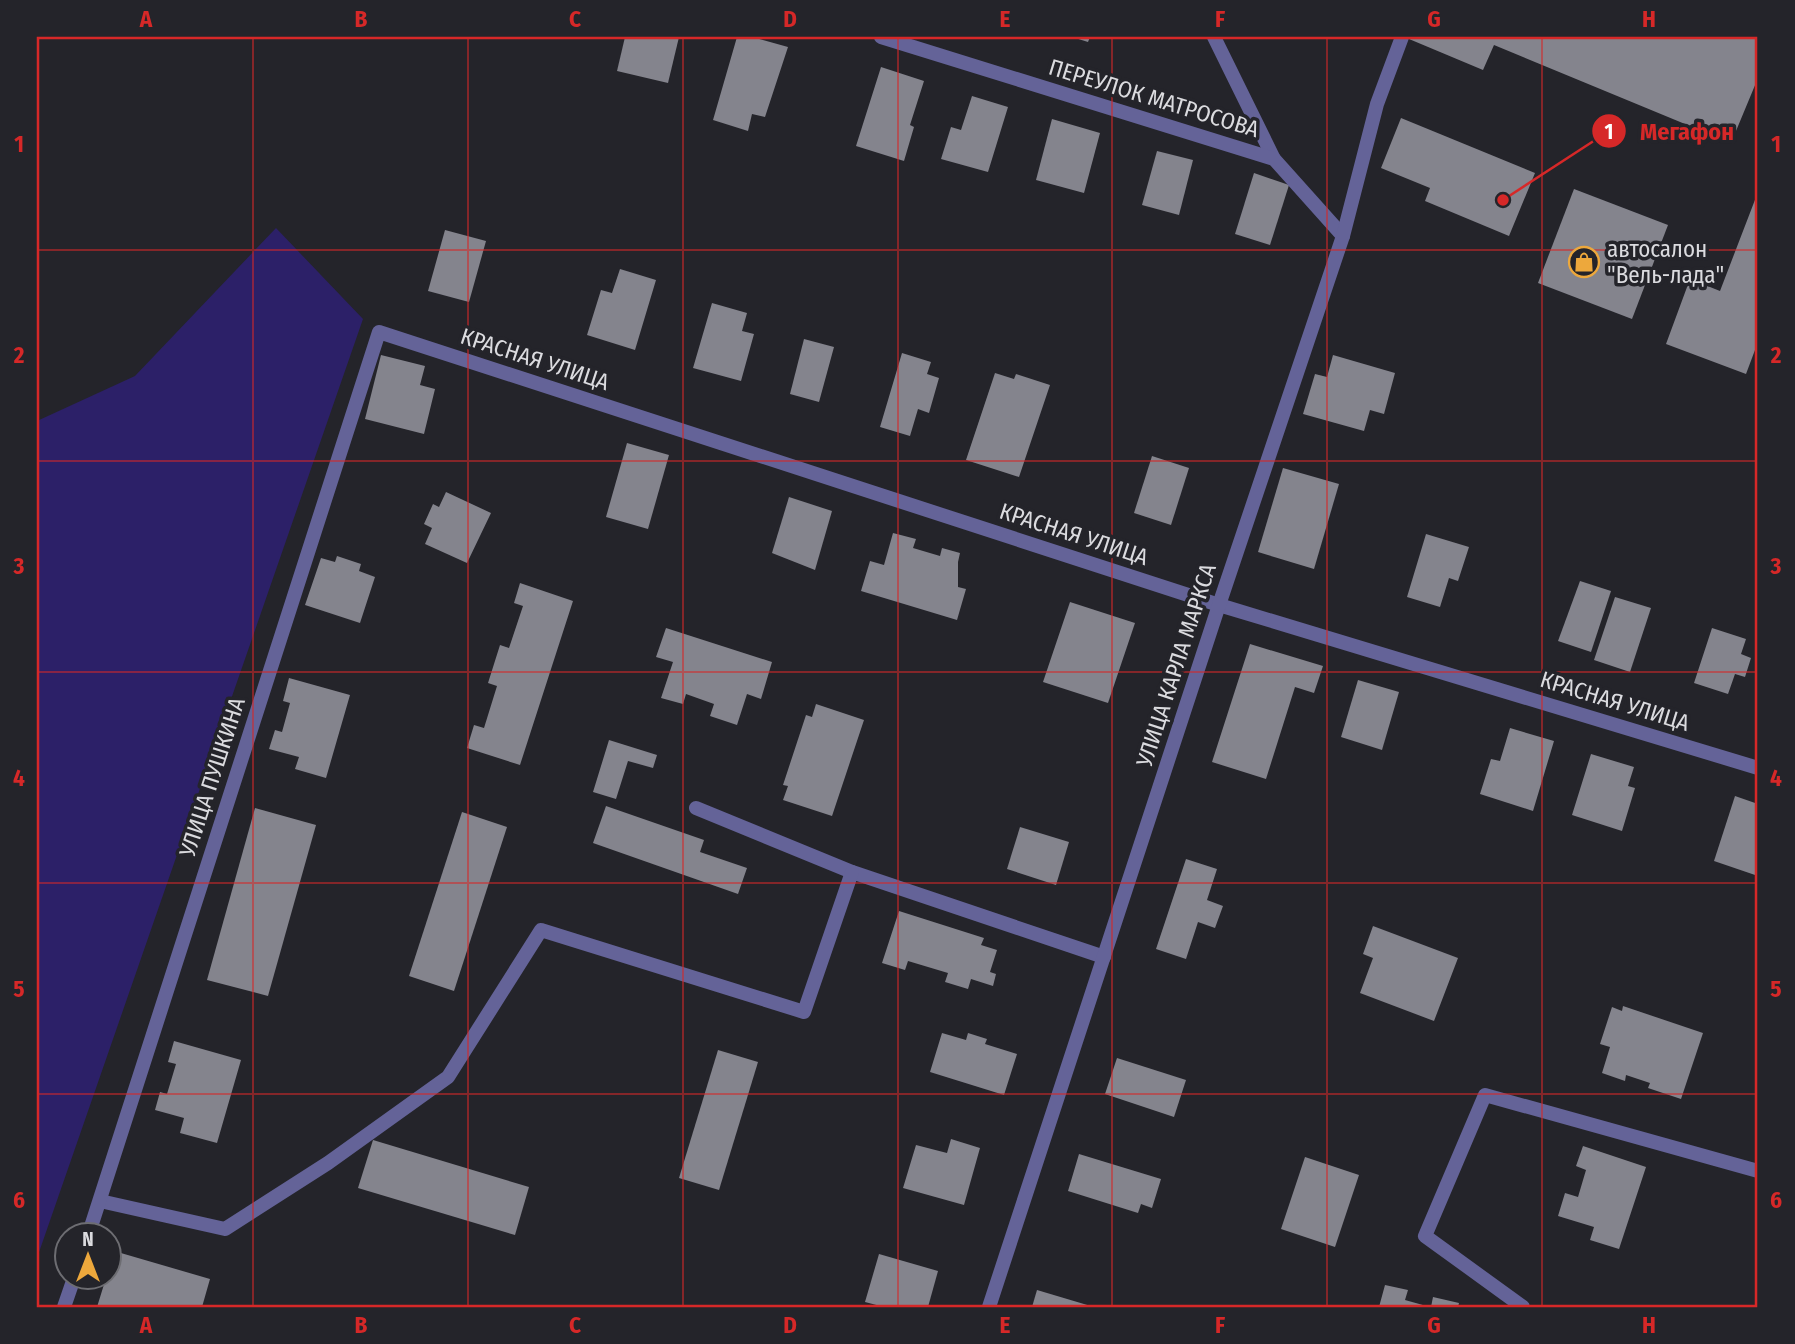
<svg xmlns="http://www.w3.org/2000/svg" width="1795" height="1344" viewBox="0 0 1795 1344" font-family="'Fira Sans Condensed',sans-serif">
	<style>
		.green { fill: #2c2068 }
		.building { fill: #84848d }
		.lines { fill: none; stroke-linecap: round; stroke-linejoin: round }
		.lane { stroke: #646398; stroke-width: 14 }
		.street { stroke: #646398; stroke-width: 14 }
		.grid { fill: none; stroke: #d62828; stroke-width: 2; stroke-opacity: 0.55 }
		.labels { text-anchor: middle; stroke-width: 7; stroke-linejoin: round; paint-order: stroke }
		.street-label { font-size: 23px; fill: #dbdbdf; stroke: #24242a }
		.poi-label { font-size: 23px; fill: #dbdbdf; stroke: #24242a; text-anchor: start }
		.leader { fill: none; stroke: #d62828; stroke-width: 2.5 }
		.callout-dot { fill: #d62828; stroke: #24242a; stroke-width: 2.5 }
		.mark-label { font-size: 21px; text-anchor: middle; font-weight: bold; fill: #fff }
		.callout-label { font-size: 24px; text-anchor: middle; font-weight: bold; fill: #d62828; stroke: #24242a; stroke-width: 7; stroke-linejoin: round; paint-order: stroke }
		.neatline { fill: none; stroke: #d62828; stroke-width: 2.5 }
		.grid-label { font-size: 23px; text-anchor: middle; font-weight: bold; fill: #d62828 }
	</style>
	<rect width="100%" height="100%" fill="#24242a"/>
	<path class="green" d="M276 228 363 319 37 1258V421L135 376Z"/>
	<g class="building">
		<path d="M625 37H679L668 83 617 71Z"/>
		<path d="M737 37H752L788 47 765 117 752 114 748 131 713 120Z"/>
		<path d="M1072 37H1090L1088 42Z"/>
		<path d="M1410 37H1758V78L1731 143 1494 45 1483 70 1409 39Z"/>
		<path d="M881 67 924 81 910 125 914 127 904 161 856 146Z"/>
		<path d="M972 96 1008 107 988 172 941 159 951 127 961 130Z"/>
		<path d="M1401 118 1535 173 1509 236 1425 201 1430 188 1381 168Z"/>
		<path d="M1052 119 1100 133 1084 193 1036 180Z"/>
		<path d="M1157 151 1193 160 1179 215 1142 205Z"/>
		<path d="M1254 173 1289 185 1270 245 1235 234Z"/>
		<path d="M1574 189 1668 225 1632 319 1538 283Z"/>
		<path d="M1758 192V342L1746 374 1666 344 1690 279 1720 291Z"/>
		<path d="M445 230 486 241 469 302 428 291Z"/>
		<path d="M620 269 656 280 635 350 587 335 601 290 612 293Z"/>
		<path d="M712 303 747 313 742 331 754 334 741 381 693 368Z"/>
		<path d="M804 339 834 347 819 402 790 394Z"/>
		<path d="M902 353 931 362 927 374 939 378 929 413 918 409 910 436 880 427Z"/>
		<path d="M381 355 425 366 420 385 435 389 424 434 365 419Z"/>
		<path d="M1333 355 1395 373 1384 414 1370 410 1364 431 1303 414 1315 374 1327 377Z"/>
		<path d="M995 373 1014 379 1016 374 1050 385 1019 477 966 460Z"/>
		<path d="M627 443 669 455 648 529 606 517Z"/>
		<path d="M1152 456 1189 468 1171 525 1134 513Z"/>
		<path d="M1283 468 1339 484 1314 569 1258 552Z"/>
		<path d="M446 492 491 513 467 563 425 544 432 528 424 524 433 504 439 507Z"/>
		<path d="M789 497 832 511 815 570 772 553Z"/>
		<path d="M893 533 916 539 913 548 940 556 942 548 960 553 958 562V587L966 589 957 620 861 591 870 561 884 565Z"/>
		<path d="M1426 534 1469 547 1458 581 1449 578 1440 607 1407 597Z"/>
		<path d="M337 556 361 564 359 571 375 577 360 623 305 605 321 558 335 562Z"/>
		<path d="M1580 581 1611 591 1591 652 1558 641Z"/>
		<path d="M520 583 573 601 520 765 467 748 474 725 484 728 497 686 488 683 500 645 509 648 523 606 514 603Z"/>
		<path d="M1615 597 1651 608 1630 672 1594 660Z"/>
		<path d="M1070 602 1135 623 1108 703 1043 682Z"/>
		<path d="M666 628 772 662 761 699 747 694 737 725 710 716 714 704 686 694 683 704 661 698 673 662 656 657Z"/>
		<path d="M1712 628 1746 639 1741 654 1751 658 1745 677 1735 674 1728 694 1694 683Z"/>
		<path d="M1250 644 1323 666 1314 693 1295 687 1266 779 1212 762Z"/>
		<path d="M289 678 350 695 326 778 295 769 299 757 269 749 275 730 282 732 290 703 283 701Z"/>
		<path d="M1358 680 1399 692 1382 750 1341 737Z"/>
		<path d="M816 704 864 720 832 816 783 800 788 786 783 785 806 715 812 717Z"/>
		<path d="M1510 728 1554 741 1533 811 1480 794 1491 759 1500 761Z"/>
		<path d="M609 740 657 755 653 768 628 761 616 799 593 792Z"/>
		<path d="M1591 754 1634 767 1628 786 1635 788 1622 831 1572 815Z"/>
		<path d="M1735 796 1758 804V876L1714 861Z"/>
		<path d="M606 806 704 840 700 852 747 868 738 894 593 843Z"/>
		<path d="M255 808 316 825 268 996 207 980Z"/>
		<path d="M462 812 507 827 454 991 409 976Z"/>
		<path d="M1020 827 1069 842 1056 885 1007 869Z"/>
		<path d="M1186 859 1217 869 1207 900 1223 906 1215 928 1198 922 1186 959 1156 949Z"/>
		<path d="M899 911 984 938 981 945 997 950 990 972 996 974 993 986 971 979 968 989 945 982 948 973 908 961 905 970 882 963Z"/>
		<path d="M1373 926 1458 958 1434 1021 1360 993 1373 958 1363 954Z"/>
		<path d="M1623 1006 1703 1033 1681 1099 1648 1088 1650 1083 1626 1075 1625 1081 1602 1073 1610 1047 1600 1044 1612 1007 1622 1011Z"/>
		<path d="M942 1033 966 1040 968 1033 987 1039 985 1044 1017 1054 1004 1095 930 1072Z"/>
		<path d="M174 1041 241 1060 217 1143 180 1133 184 1118 155 1110 160 1092 167 1094 176 1064 168 1062Z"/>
		<path d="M718 1050 758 1062 719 1190 679 1178Z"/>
		<path d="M1117 1058 1186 1080 1174 1117 1105 1094Z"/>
		<path d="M951 1139 980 1148 964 1205 903 1188 916 1145 947 1153Z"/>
		<path d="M373 1140 529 1187 515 1235 358 1188Z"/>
		<path d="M1583 1146 1646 1167 1619 1249 1590 1240 1594 1227 1558 1216 1565 1193 1578 1197 1586 1170 1576 1166Z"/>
		<path d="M1079 1154 1161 1179 1152 1208 1141 1204 1138 1213 1068 1191Z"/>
		<path d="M1305 1157 1359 1175 1335 1247 1281 1229Z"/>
		<path d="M114 1251 210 1279 202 1307H97L106 1278H108Z"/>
		<path d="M879 1254 938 1271 928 1307H884L865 1302Z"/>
		<path d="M1385 1285 1408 1290 1405 1300 1430 1307H1379Z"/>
		<path d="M1037 1290 1094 1307H1032Z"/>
		<path d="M1433 1297 1459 1303 1458 1307H1431Z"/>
	</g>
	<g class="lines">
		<g class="lane">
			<path d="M1214 37 1274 159"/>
			<path d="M696 808 852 872 1104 957"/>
			<path d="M100 1201 225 1229 328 1163 448 1077 541 930 804 1012 852 872"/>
			<path d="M1523 1307 1425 1236 1485 1095 1758 1171"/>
		</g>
		<g class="street">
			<path d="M881 37 1274 159 1343 236"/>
			<path d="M88 1236 379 332 1219 605 1758 768"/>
			<path d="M64 1307 74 1278"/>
			<path d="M989 1307 1219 605 1343 236 1377 104 1402 37"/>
		</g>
	</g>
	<path class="grid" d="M253 37V1307M468 37V1307M683 37V1307M898 37V1307M1112 37V1307M1327 37V1307M1542 37V1307M37 250H1758M37 461H1758M37 672H1758M37 883H1758M37 1094H1758"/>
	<defs>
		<g id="shop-ring" transform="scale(1.575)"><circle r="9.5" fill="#24242a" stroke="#eda83c" stroke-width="1.5"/><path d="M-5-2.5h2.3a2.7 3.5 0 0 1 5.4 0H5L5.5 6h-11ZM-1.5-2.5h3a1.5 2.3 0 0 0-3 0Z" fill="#eda83c"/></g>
	</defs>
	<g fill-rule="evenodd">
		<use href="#shop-ring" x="1584" y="262"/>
	</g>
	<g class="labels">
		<g class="street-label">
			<text transform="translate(1154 98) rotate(17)" y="8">ПЕРЕУЛОК МАТРОСОВА</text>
			<text transform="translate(535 359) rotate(18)" y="8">КРАСНАЯ УЛИЦА</text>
			<text transform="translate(1074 534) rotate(18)" y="8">КРАСНАЯ УЛИЦА</text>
			<text transform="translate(1176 665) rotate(-72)" y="8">УЛИЦА КАРЛА МАРКСА</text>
			<text transform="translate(1615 701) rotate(17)" y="8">КРАСНАЯ УЛИЦА</text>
			<text transform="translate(212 777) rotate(-72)" y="8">УЛИЦА ПУШКИНА</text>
		</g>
		<g class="poi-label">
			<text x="1607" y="257">автосалон<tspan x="1607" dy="26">"Вель-лада"</tspan></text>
		</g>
	</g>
	<path class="leader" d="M1503 200L1609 131"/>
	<g class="callout-dot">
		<circle cx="1503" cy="200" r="7"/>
		<circle cx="1609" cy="131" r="18"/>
	</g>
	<g class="mark-label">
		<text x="1609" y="139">1</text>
	</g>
	<g class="callout-label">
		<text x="1687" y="140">Мегафон</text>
	</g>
	<rect width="1795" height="1344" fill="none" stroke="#24242a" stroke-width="77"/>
	<g transform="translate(88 1256)"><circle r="33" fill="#24242a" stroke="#6d6d72" stroke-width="2"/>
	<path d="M0-5L12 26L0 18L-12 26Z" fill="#eda83c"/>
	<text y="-10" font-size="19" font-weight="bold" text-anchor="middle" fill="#dbdbdf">N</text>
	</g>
	<rect x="38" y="38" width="1718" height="1268" class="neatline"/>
	<g class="grid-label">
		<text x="146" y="27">A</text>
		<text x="361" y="27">B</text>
		<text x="575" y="27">C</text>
		<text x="790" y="27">D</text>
		<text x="1005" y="27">E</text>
		<text x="1220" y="27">F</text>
		<text x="1434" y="27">G</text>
		<text x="1649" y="27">H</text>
		<text x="19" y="152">1</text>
		<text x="1776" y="152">1</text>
		<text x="19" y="363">2</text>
		<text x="1776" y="363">2</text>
		<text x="19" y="574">3</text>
		<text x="1776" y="574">3</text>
		<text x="19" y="786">4</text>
		<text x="1776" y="786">4</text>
		<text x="19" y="997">5</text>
		<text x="1776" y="997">5</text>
		<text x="19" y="1208">6</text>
		<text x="1776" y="1208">6</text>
		<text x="146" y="1333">A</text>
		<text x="361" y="1333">B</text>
		<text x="575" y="1333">C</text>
		<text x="790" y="1333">D</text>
		<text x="1005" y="1333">E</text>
		<text x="1220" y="1333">F</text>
		<text x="1434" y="1333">G</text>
		<text x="1649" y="1333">H</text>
	</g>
</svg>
